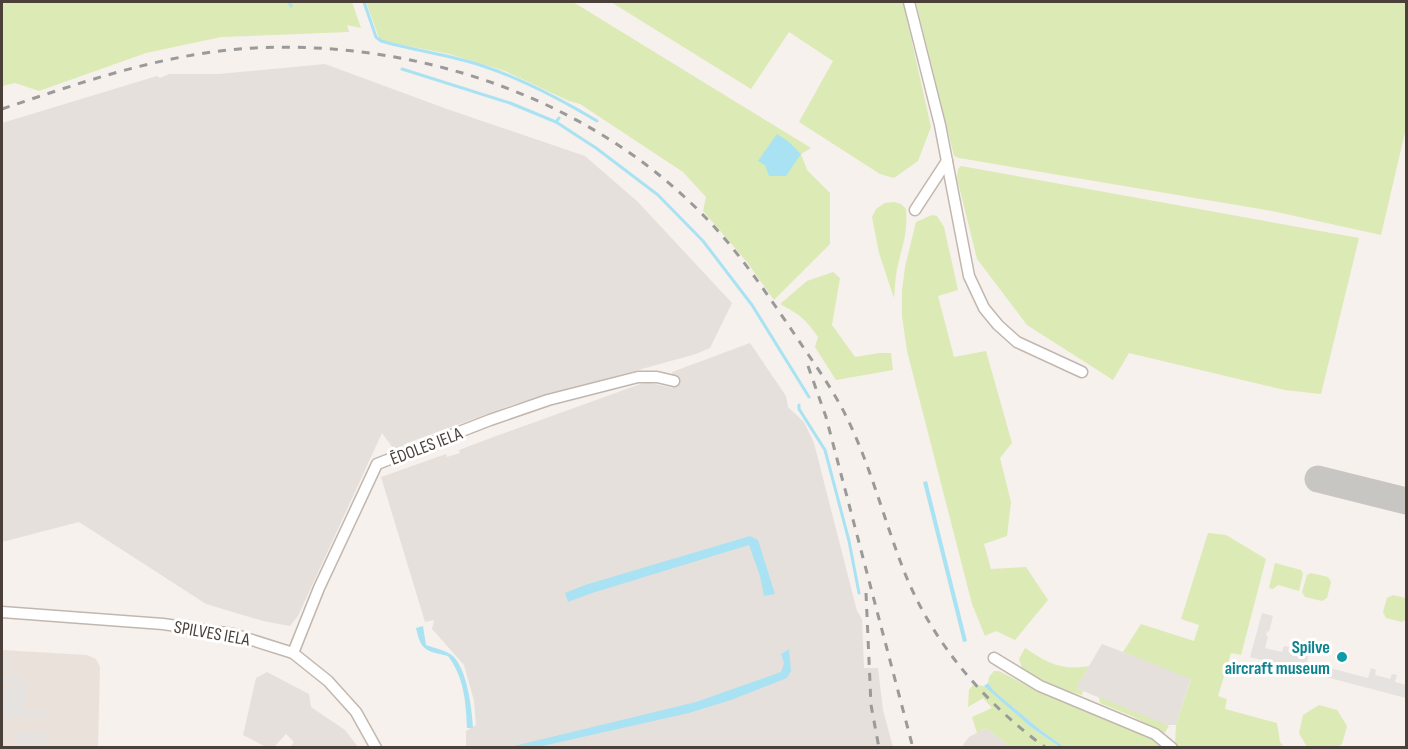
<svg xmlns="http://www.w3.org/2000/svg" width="1408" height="749" viewBox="0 0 1408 749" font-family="'Sofia Sans Condensed',sans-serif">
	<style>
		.residential { fill: #eae2da }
		.industrial { fill: #e6e0dd }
		.green { fill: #dceab5 }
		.parking { fill: #e5e2e0 }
		.water { fill: #a9e2f2 }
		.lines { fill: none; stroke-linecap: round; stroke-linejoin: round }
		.stream { stroke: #a9e2f2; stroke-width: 3 }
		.taxiway { stroke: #c8c6c3; stroke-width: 27 }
		.street-casing { stroke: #c2b7ae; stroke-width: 13 }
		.street { stroke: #fff; stroke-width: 10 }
		.rail { stroke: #9a9a9a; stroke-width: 3; stroke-dasharray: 8 8; stroke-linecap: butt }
		.culture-dot { fill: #0f9aa8; stroke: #fff; stroke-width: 2 }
		.labels { text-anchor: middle; stroke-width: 6; stroke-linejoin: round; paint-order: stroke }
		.street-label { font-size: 18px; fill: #4b4039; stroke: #fff }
		.culture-label { font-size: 18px; font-weight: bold; fill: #0d838f; stroke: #fff; text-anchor: end }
	</style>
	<rect width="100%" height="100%" fill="#f6f1ec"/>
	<path class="residential" d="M2 650 87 655 96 659 100 667 98 747H2Z"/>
	<g class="industrial">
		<path d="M325 64 447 109 585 156 638 202 732 303 710 348 696 354 512 405 407 443 395 451 382 433 298 616 290 626 263 621 206 604 79 522 2 542V123L157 76 160 78 169 74H218Z"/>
		<path d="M750 343 786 396 788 407 804 422 814 443 857 611 862 619 864 668H878L883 710 893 747H466V731L476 725 474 701 464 665 432 629 434 620 425 622 381 477 446 454 447 457 460 453 459 450 496 436 646 382 673 388 672 372Z"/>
		<path d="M1102 644 1191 678 1176 725H1165L1076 688Z"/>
		<path d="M267 672 309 694 311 707 345 730 358 747H290L294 742 286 734 274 747H266L243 735 256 678Z"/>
		<path d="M986 728 1011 747 961 748 969 737Z"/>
	</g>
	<g class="green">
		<path d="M2 2H352L361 28 347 25 349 32 221 37 146 53 39 91 15 83 2 86Z"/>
		<path d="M366 2H573L811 148 801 154 807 170 830 193V244L774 300 747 262 703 211 706 197 683 172 580 104 569 101 505 71 449 54 383 41 379 38Z"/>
		<path d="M611 2H903L931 127 918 161 894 178 880 174 799 122 833 61 789 32 751 89Z"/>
		<path d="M916 2H1406V128L1381 235 1272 211 959 158 954 156Z"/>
		<path d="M961 166 1359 238 1321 394 1285 390 1129 353 1113 380 1027 325 977 259 957 178 958 169Z"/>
		<path d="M894 202 901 204 906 209C908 234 902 246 897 269 895 279 895 289 894 298L879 253 872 217 876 209 885 203Z"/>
		<path d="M932 215 937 216 944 227 958 290 938 296 954 357 986 351 1012 443 1000 458 1011 502 1007 536 984 544 991 569 1026 567 1048 600 1015 640 996 631 985 636 972 604 907 351 902 316V291L905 267 916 222Z"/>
		<path d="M833 272 840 278 832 325 855 357 880 353H891L893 370 836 380 815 347 818 337C805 318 800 315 780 304L807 281Z"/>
		<path d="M1208 533 1226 535 1266 559 1241 655 1231 653 1218 696 1227 699 1225 709 1277 723 1280 742 1284 747H1179L1175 744 1176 725 1191 679 1123 652 1141 624 1194 641 1199 625 1181 619Z"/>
		<path d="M1275 563 1301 570 1303 574 1299 591 1278 585 1273 589 1269 588Z"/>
		<path d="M1311 573 1328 577 1331 582 1327 598 1322 601 1305 597 1302 592 1307 575Z"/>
		<path d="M1393 595 1406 598V619L1402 622 1386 618 1383 612 1387 598Z"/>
		<path d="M1025 648C1047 663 1062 671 1089 666L1076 688 1083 691 1082 695 1068 691 1026 673 1022 668 1019 659Z"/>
		<path d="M994 671H999L1030 687 1151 737 1163 747H1064L1038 728 994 691 988 683 989 677Z"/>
		<path d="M973 685 984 686 990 690 1032 728 1060 747H1011L986 728 977 733 972 717 992 708 983 698 968 707 969 690Z"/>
		<path d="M1099 697 1169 726 1164 734 1134 717 1100 703Z"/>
		<path d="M1319 705 1337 710 1347 726 1342 744 1337 747H1307L1299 733 1303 715Z"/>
	</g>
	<g class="parking">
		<path d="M1262 613 1273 616 1269 632 1267 631 1266 635 1268 637 1265 648 1282 652 1284 646 1289 647 1288 652 1303 656 1304 651 1309 652 1307 662 1368 678 1371 668 1376 670 1375 675 1383 677 1390 679 1392 674 1397 675 1395 682 1406 685V698L1250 657Z"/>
		<path d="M2 658 10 664 3 673 4 675H26V707H18V709H45V718H3V689H9V684L2 683Z"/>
		<path d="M15 732 45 733V745H15Z"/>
	</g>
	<g class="water">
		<path d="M777 134 789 142 801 154 786 176H769L765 165 758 161Z"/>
		<path d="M927 481 967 641 963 642 923 482Z"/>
		<path d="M750 536 758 540 775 594 764 596 760 576 749 545 592 593 568 602 565 593 585 585Z"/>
		<path d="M423 626 426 645C434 648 446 650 453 656 467 670 472 708 473 728H467C466 702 464 677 448 656 426 651 421 651 416 628Z"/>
		<path d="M789 649 791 671 787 678 731 700 689 713 538 747H510L696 702 781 672 784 663 781 654Z"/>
		<path d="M988 683 994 691 1038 728 1064 747H1060L1032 728 984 686Z"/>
	</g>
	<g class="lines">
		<g class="stream">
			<path d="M289 2 291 6"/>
			<path d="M364 2 376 37 381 41C413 50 448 55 480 65 520 78 562 100 597 121"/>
			<path d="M402 69 510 103 556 122 559 118"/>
			<path d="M556 122 596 148 658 195 703 241 752 305 809 397"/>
			<path d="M799 405V409L825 450 849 541 859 593"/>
		</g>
		<path class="taxiway" d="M1318 479 1406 501"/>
		<g class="street-casing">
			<g id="street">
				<path d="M909 2 940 125 969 276 984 308 998 325 1017 342 1082 372"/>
				<path d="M915 210 947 161"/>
				<path d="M2 612 163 624 233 634 293 653 328 681 356 712 376 748"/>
				<path d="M293 653 319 588 377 464 490 420 548 400 638 377H657L674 381"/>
				<path d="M994 658 1040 686 1155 734 1172 748"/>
			</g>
		</g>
		<use href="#street" class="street"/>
		<g class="rail">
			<path d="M2 109C79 83 157 56 239 49 408 36 588 95 706 218 738 251 765 291 791 329 810 358 832 387 847 418 872 469 885 524 906 576 935 646 985 703 1046 748"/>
			<path d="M808 366 826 417 913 748"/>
			<path d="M866 593 871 705 879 748"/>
		</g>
	</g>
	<circle class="culture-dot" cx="1342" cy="657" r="6"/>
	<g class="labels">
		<g class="street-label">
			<text transform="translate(426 446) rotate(-21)" y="6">ĒDOLES IELA</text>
			<text transform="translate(212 633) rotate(10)" y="6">SPILVES IELA</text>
		</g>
		<g class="culture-label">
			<text x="1330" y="653">Spilve<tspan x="1330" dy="21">aircraft museum</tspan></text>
		</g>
	</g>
	<rect width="1408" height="749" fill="none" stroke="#4b4039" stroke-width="6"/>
</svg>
